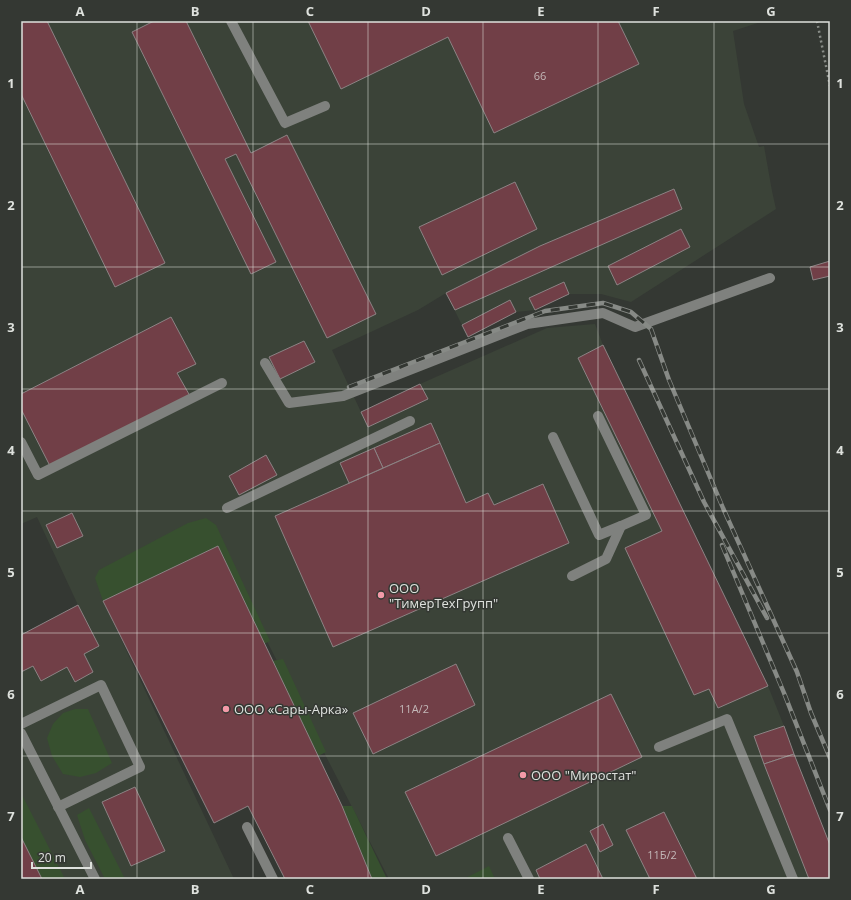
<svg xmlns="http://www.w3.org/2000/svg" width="851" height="900" viewBox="0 0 851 900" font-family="'Open Sans',sans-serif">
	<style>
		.built { fill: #3b4338 }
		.green { fill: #37502f }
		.building { fill: #713f47; stroke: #8c8384 }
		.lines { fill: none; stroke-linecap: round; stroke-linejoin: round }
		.path { stroke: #898d88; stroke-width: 2.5; stroke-dasharray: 2 3; stroke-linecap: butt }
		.minor { stroke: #7f817e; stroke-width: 10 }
		.rail-casing { stroke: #878a86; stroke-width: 4.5 }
		.rail { stroke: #343833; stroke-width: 3; stroke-dasharray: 9; stroke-linecap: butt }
		.grid { fill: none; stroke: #dee1dd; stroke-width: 1; stroke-opacity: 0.55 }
		.poi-dot { fill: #f39aa8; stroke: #343833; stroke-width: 1.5 }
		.labels { text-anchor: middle; stroke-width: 3; stroke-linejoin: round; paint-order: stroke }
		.number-label { font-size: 11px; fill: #c3b8b8 }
		.poi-label { font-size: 13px; fill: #dee1dd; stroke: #343833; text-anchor: start }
		.neatline { fill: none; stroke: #dee1dd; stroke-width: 1.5 }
		.grid-label { font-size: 13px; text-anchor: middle; font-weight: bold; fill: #dee1dd }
	</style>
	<rect width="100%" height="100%" fill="#343833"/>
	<path class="built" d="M21 21H764L733 31 744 104 759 147 764 146 772 191 776 209 631 302 601 294H569L535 310 516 312 468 337 446 293 418 310 332 350 368 427 428 399 420 384 547 328 595 324 603 345 768 686 784 726 794 754 830 845V879H389L218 546 103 601 234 879H21V635L78 605 37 517 21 524Z"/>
	<g class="green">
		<path d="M206 518 216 525 270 641 264 644 103 601 95 578 99 570 188 523Z"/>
		<path d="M283 659 326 752 318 756 272 661Z"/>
		<path d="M75 709H88L112 763 96 773 80 777 63 774 52 756 47 738 53 724 63 713Z"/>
		<path d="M21 793 65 879H42L21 837Z"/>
		<path d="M342 806H352L387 879H372Z"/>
		<path d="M89 808 125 879H105L85 840 77 815Z"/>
		<path d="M489 866 495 879H464Z"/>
	</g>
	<g class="building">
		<path d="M21 21H47L165 263 115 287 21 94Z"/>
		<path d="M154 21H186L251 153 287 135 376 314 327 338 236 154 225 159 276 262 251 274 132 32Z"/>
		<path d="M308 21H618L639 64 494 133 448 37 341 89Z"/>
		<path d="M515 182 537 229 442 275 419 227Z"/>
		<path d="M674 189 682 209 455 310 446 293 540 246Z"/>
		<path d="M681 229 690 247 617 285 608 266Z"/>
		<path d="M830 261V276L813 280 810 267Z"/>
		<path d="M564 282 569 294 535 310 529 298Z"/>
		<path d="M510 300 516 312 468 337 462 325Z"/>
		<path d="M171 317 196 364 177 373 190 396 50 466 21 409V394Z"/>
		<path d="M304 341 315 362 280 379 269 357Z"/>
		<path d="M603 345 768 686 718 708 709 689 694 695 625 548 662 531 578 358Z"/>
		<path d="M420 384 428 399 368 427 361 412Z"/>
		<path d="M431 423 440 443 383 468 374 448Z"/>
		<path d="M440 443 466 503 488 493 494 505 543 484 569 543 333 647 275 516Z"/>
		<path d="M374 448 383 468 349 483 340 463Z"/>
		<path d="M266 455 277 475 239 495 229 476Z"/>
		<path d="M72 513 83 536 57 548 46 525Z"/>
		<path d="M218 546 342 806 372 879H285L248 806 214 823 103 601Z"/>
		<path d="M78 605 99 646 84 654 93 672 75 682 67 667 41 681 33 666 21 672V635Z"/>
		<path d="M456 664 475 705 373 754 353 713Z"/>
		<path d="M611 694 642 757 436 856 405 792Z"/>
		<path d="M784 726 794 754 764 764 754 736Z"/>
		<path d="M794 754 830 845V879H809L764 764Z"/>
		<path d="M135 787 165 851 131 866 102 802Z"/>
		<path d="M664 812 697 879H650L626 830Z"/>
		<path d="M603 824 613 845 600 852 590 831Z"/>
		<path d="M21 837 42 879H21Z"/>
		<path d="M586 844 603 879H540L536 870Z"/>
	</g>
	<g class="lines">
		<path class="path" d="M817 21 830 86"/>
		<g class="minor">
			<path d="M231 21 285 123 325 106"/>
			<path d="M265 363 289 403 343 396 527 324 603 313 635 327 770 278"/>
			<path d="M553 437 599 535 621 526"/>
			<path d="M21 442 38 475 222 383"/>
			<path d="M227 508 410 421"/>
			<path d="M572 576 606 559 621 526 646 515 598 416"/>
			<path d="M21 724 101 685 140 767 58 807"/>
			<path d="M21 733 95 879"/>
			<path d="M659 747 727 719 793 879"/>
			<path d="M247 827 273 879"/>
			<path d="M508 838 529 879"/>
		</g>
		<g class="rail-casing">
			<g id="rail">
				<path d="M639 360 704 502 767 618"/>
				<path d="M349 387 545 311 603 303 631 312 651 329 669 380 723 508 797 672 811 713 830 758"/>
				<path d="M722 545 784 693 830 810"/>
			</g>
		</g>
		<use href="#rail" class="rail"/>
	</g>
	<path class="grid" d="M137 21V879M253 21V879M368 21V879M483 21V879M598 21V879M714 21V879M21 144H830M21 267H830M21 389H830M21 511H830M21 633H830M21 756H830"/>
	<g class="poi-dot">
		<circle cx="381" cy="595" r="4"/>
		<circle cx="226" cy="709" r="4"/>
		<circle cx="523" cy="775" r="4"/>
	</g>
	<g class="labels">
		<g class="number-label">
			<text x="540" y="80">66</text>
			<text x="414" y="713">11А/2</text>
			<text x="662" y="859">11Б/2</text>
		</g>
		<g class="poi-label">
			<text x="389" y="593">ООО<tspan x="389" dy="15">"ТимерТехГрупп"</tspan></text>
			<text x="234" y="714">ООО «Сары-Арка»</text>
			<text x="531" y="780">ООО "Миростат"</text>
		</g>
	</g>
	<rect width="851" height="900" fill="none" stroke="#343833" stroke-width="44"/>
	<path d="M32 862v6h59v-6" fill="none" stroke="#dee1dd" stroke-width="2"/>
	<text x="38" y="862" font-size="12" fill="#dee1dd" stroke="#343833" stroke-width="3" paint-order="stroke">20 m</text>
	<rect x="22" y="22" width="807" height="856" class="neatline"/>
	<g class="grid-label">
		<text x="80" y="16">A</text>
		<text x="195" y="16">B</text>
		<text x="310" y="16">C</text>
		<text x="426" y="16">D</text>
		<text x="541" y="16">E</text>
		<text x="656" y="16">F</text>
		<text x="771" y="16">G</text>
		<text x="11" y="88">1</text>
		<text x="840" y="88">1</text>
		<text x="11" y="210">2</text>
		<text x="840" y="210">2</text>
		<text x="11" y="332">3</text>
		<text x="840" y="332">3</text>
		<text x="11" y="455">4</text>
		<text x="840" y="455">4</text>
		<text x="11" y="577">5</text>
		<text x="840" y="577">5</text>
		<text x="11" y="699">6</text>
		<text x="840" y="699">6</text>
		<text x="11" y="821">7</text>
		<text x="840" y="821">7</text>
		<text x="80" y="894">A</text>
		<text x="195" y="894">B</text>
		<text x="310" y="894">C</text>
		<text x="426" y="894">D</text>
		<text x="541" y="894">E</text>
		<text x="656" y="894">F</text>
		<text x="771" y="894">G</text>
	</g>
</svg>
